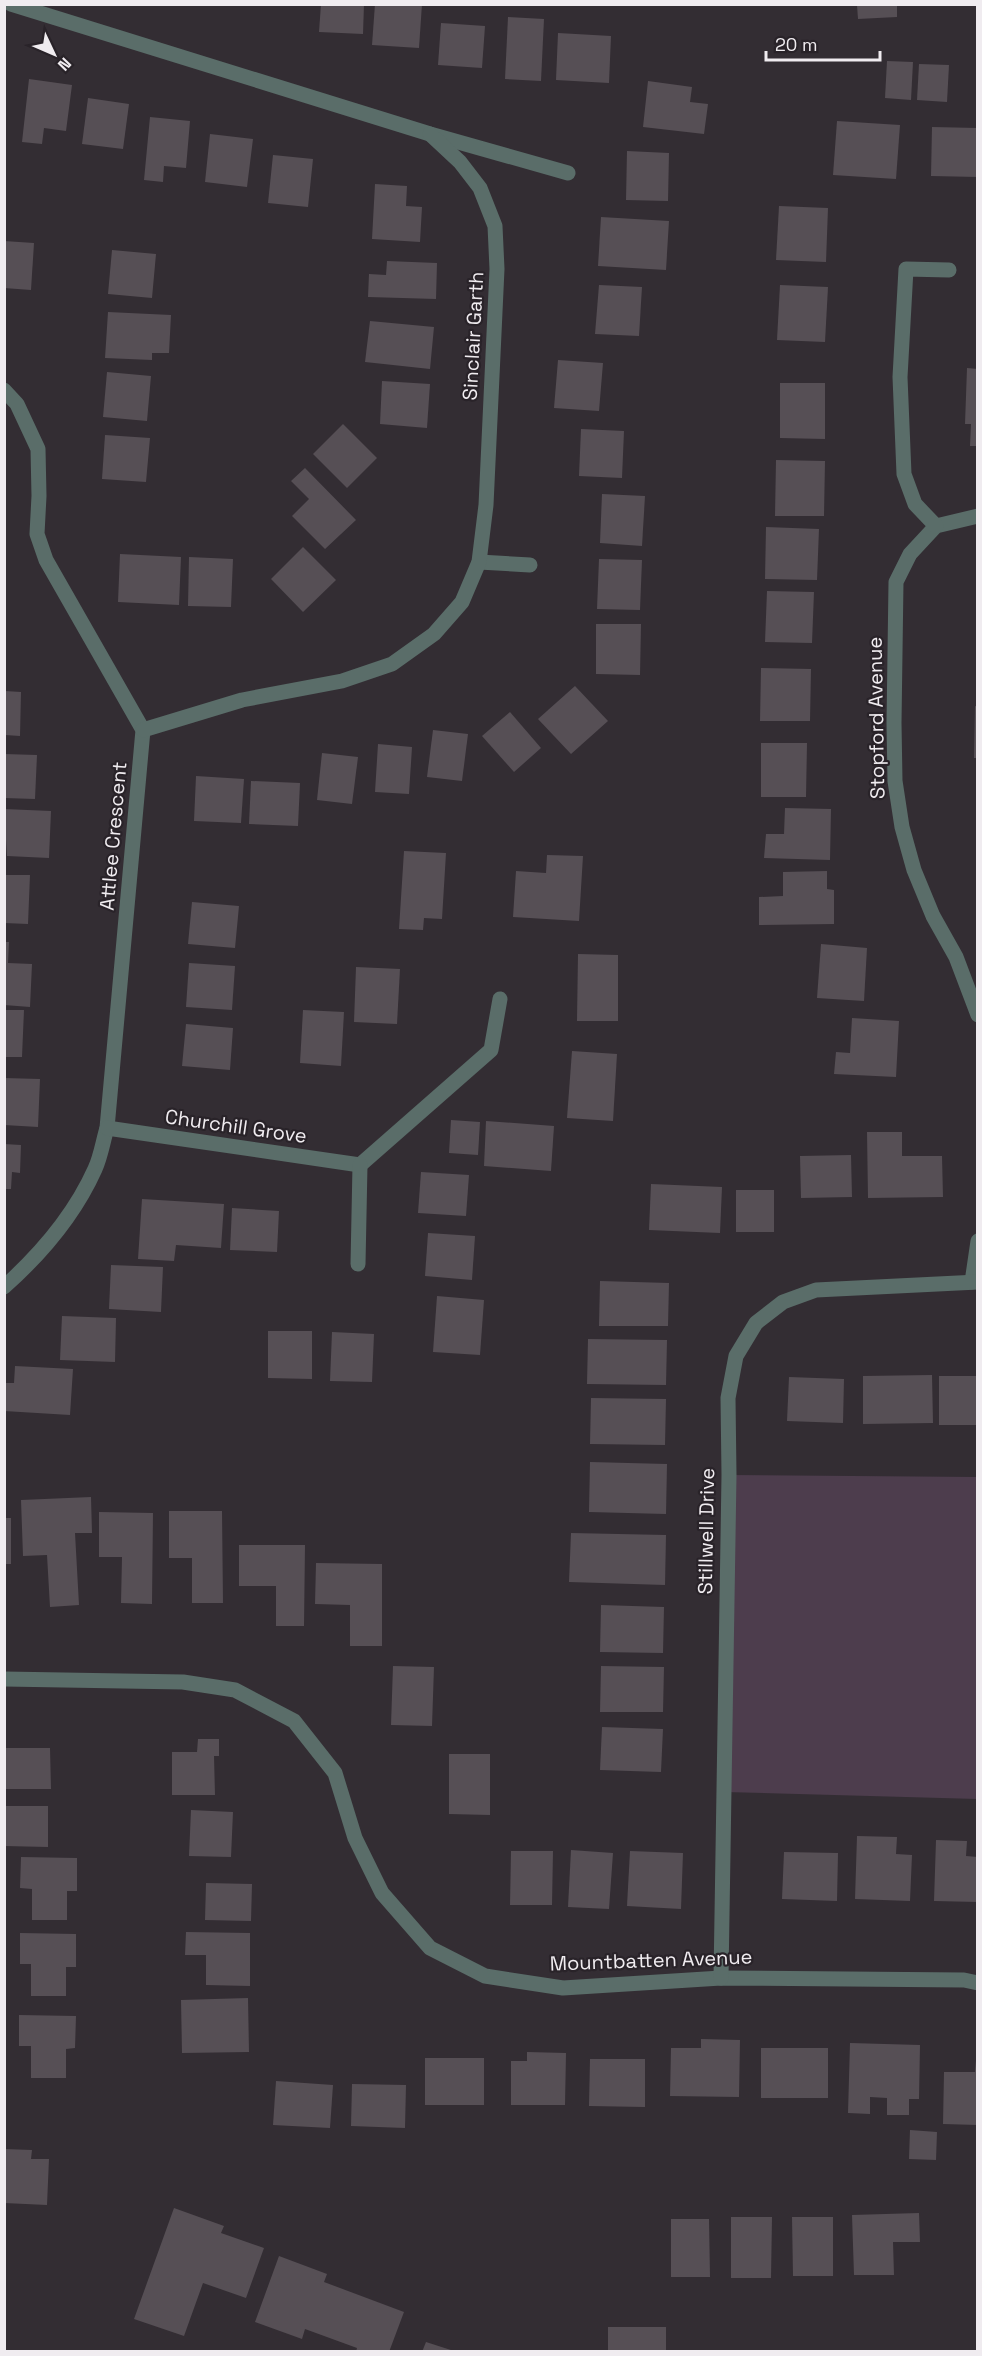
<svg xmlns="http://www.w3.org/2000/svg" width="982" height="2356" viewBox="0 0 982 2356" font-family="'Space Grotesk',sans-serif">
	<style>
		.green { fill: #4d3d4d }
		.building { fill: #564f55 }
		.lines { fill: none; stroke-linecap: round; stroke-linejoin: round }
		.minor { stroke: #5a6d69; stroke-width: 15 }
		.labels { text-anchor: middle; stroke-width: 4.5; stroke-linejoin: round; paint-order: stroke }
		.street-label { font-size: 20px; fill: #f0ecf0; stroke: #292329 }
	</style>
	<rect width="100%" height="100%" fill="#332d33"/>
	<path class="green" d="M729 1475 977 1477V1799L724 1792Z"/>
	<g class="building">
		<path d="M321 4H364L363 34 319 32Z"/>
		<path d="M375 4H422L419 48 372 45Z"/>
		<path d="M857 5H897V17L858 19Z"/>
		<path d="M508 17 544 19 541 81 505 79Z"/>
		<path d="M441 23 485 26 482 68 438 65Z"/>
		<path d="M558 33 611 36 609 83 556 80Z"/>
		<path d="M887 61 913 62 911 100 885 98Z"/>
		<path d="M919 64 949 65 947 102 917 100Z"/>
		<path d="M29 79 72 85 66 131 44 128 42 144 22 142Z"/>
		<path d="M648 81 692 87 690 102 708 104 704 134 643 127Z"/>
		<path d="M88 98 129 104 123 149 82 144Z"/>
		<path d="M150 117 190 121 186 168 164 166 163 182 144 180Z"/>
		<path d="M837 121 900 125 896 179 833 175Z"/>
		<path d="M932 127 978 128V177L931 176Z"/>
		<path d="M210 134 253 139 247 187 205 182Z"/>
		<path d="M627 151 669 153 668 201 626 200Z"/>
		<path d="M273 155 313 159 308 207 268 203Z"/>
		<path d="M375 184 407 186 406 206 422 207 420 242 372 239Z"/>
		<path d="M779 206 828 208 826 262 776 260Z"/>
		<path d="M601 217 669 221 666 270 598 266Z"/>
		<path d="M4 241 34 243 31 290 4 288Z"/>
		<path d="M112 250 156 254 152 298 108 294Z"/>
		<path d="M387 261 437 263 436 299 368 297 369 274 386 275Z"/>
		<path d="M599 285 642 287 639 336 595 334Z"/>
		<path d="M780 285 828 287 825 342 777 340Z"/>
		<path d="M108 312 171 315 169 353H152V360L105 358Z"/>
		<path d="M370 321 434 327 430 369 365 362Z"/>
		<path d="M558 360 603 363 599 411 554 408Z"/>
		<path d="M967 368 978 369V446H970L971 424H965Z"/>
		<path d="M107 372 151 376 147 421 103 417Z"/>
		<path d="M382 381 430 384 427 428 380 424Z"/>
		<path d="M780 383H825V439L780 438Z"/>
		<path d="M343 424 377 458 347 488 313 454Z"/>
		<path d="M581 429 624 431 622 478 579 476Z"/>
		<path d="M105 435 150 438 146 482 102 479Z"/>
		<path d="M776 460 825 461 824 516H775Z"/>
		<path d="M305 468 356 520 325 549 292 516 309 499 291 481Z"/>
		<path d="M602 494 645 496 642 546 600 543Z"/>
		<path d="M766 527 819 529 817 580 765 579Z"/>
		<path d="M303 547 336 580 303 612 271 579Z"/>
		<path d="M120 554 181 557 179 605 118 602Z"/>
		<path d="M189 557 233 559 231 607 188 606Z"/>
		<path d="M599 559 642 560 640 610 597 609Z"/>
		<path d="M767 591 814 592 812 643 765 642Z"/>
		<path d="M596 624H641L640 675 596 674Z"/>
		<path d="M761 668 811 669 810 721H760Z"/>
		<path d="M575 686 608 721 571 754 538 719Z"/>
		<path d="M5 691 21 692 20 736 5 735Z"/>
		<path d="M975 706 978 707V758H974Z"/>
		<path d="M510 712 541 748 514 772 482 736Z"/>
		<path d="M433 730 468 734 462 781 427 777Z"/>
		<path d="M761 743H807L806 797H761Z"/>
		<path d="M378 744 412 747 409 794 375 792Z"/>
		<path d="M322 753 358 757 352 804 317 800Z"/>
		<path d="M4 754 37 755 35 799 4 798Z"/>
		<path d="M196 776 244 779 241 823 194 821Z"/>
		<path d="M251 781 300 783 298 826 249 824Z"/>
		<path d="M785 808 831 809 830 860 764 858 766 834H784Z"/>
		<path d="M4 809 51 811 49 858 7 856Z"/>
		<path d="M404 851 446 853 442 919 424 918 423 930 399 929Z"/>
		<path d="M547 855 583 856 579 921 513 917 516 871 546 873Z"/>
		<path d="M827 871V889L834 890V924L759 925V897L783 896V872Z"/>
		<path d="M4 875H30L28 924 4 923Z"/>
		<path d="M192 902 239 906 235 948 188 944Z"/>
		<path d="M4 942H9L8 963 32 964 30 1007 4 1005Z"/>
		<path d="M821 944 867 948 864 1001 817 998Z"/>
		<path d="M578 954 618 955V1021H577Z"/>
		<path d="M189 963 235 966 232 1010 186 1007Z"/>
		<path d="M356 967 400 969 397 1024 354 1022Z"/>
		<path d="M4 1010H24L22 1057H4Z"/>
		<path d="M303 1010 344 1012 341 1066 300 1063Z"/>
		<path d="M852 1018 899 1021 896 1077 834 1074 836 1052 850 1053Z"/>
		<path d="M186 1024 233 1028 230 1070 182 1066Z"/>
		<path d="M572 1051 617 1054 613 1121 567 1118Z"/>
		<path d="M4 1078 40 1079 38 1127 4 1125Z"/>
		<path d="M451 1120 480 1122 478 1155 449 1153Z"/>
		<path d="M486 1121 554 1126 551 1171 484 1166Z"/>
		<path d="M867 1132H902V1156H942L943 1197 868 1198Z"/>
		<path d="M4 1144 21 1145 20 1173 12 1172 11 1189H4Z"/>
		<path d="M851 1155 852 1197 801 1198 800 1156Z"/>
		<path d="M421 1172 469 1175 466 1216 418 1213Z"/>
		<path d="M651 1184 722 1187 720 1233 649 1230Z"/>
		<rect x="736" y="1190" width="38" height="42"/>
		<path d="M142 1199 224 1204 221 1248 176 1245 174 1261 138 1259Z"/>
		<path d="M232 1208 279 1211 277 1252 230 1250Z"/>
		<path d="M428 1233 475 1236 472 1280 425 1276Z"/>
		<path d="M111 1265 163 1267 161 1312 109 1309Z"/>
		<path d="M600 1281 669 1283 668 1326H599Z"/>
		<path d="M437 1296 484 1300 480 1355 433 1352Z"/>
		<path d="M62 1316 116 1318 115 1362 60 1360Z"/>
		<path d="M268 1331H312V1379L268 1378Z"/>
		<path d="M332 1332 374 1334 372 1382 330 1381Z"/>
		<path d="M588 1339 667 1340 666 1385 587 1384Z"/>
		<path d="M15 1366 73 1369 70 1415 4 1411V1383H14Z"/>
		<path d="M932 1375 933 1423 863 1424V1376Z"/>
		<rect x="939" y="1376" width="39" height="49"/>
		<path d="M789 1377 844 1379 843 1423 787 1421Z"/>
		<path d="M591 1398 666 1399 665 1445 590 1444Z"/>
		<path d="M590 1462 667 1464 666 1514 589 1512Z"/>
		<path d="M91 1497 92 1533H75L79 1605 50 1607 47 1555 23 1556 21 1500Z"/>
		<path d="M169 1511H222L223 1603H192V1558H169Z"/>
		<path d="M99 1512 153 1513 152 1604 121 1603 122 1557H99Z"/>
		<rect x="4" y="1518" width="7" height="46"/>
		<path d="M571 1533 666 1535 665 1585 569 1582Z"/>
		<path d="M239 1545H305L304 1626H276V1586H239Z"/>
		<path d="M316 1563 382 1564V1646H350V1605L315 1604Z"/>
		<path d="M601 1605 664 1607 663 1653 600 1652Z"/>
		<path d="M393 1666 434 1667 432 1726 391 1725Z"/>
		<path d="M601 1666 664 1667 663 1712H600Z"/>
		<path d="M602 1727 663 1729 661 1772 600 1770Z"/>
		<path d="M198 1739H219V1756H214L215 1795H172V1752H197Z"/>
		<path d="M4 1748H50L51 1789H4Z"/>
		<path d="M449 1754H490V1815L449 1814Z"/>
		<path d="M4 1806H48V1847L4 1846Z"/>
		<path d="M191 1810 233 1812 231 1857 189 1856Z"/>
		<path d="M857 1836 897 1837 896 1854 912 1855 910 1901 855 1899Z"/>
		<path d="M936 1840 967 1841 966 1856 978 1857V1902L934 1901Z"/>
		<path d="M571 1850 613 1853 609 1909 568 1907Z"/>
		<path d="M511 1851H553L552 1905H510Z"/>
		<path d="M630 1851 683 1853 681 1909 627 1906Z"/>
		<path d="M784 1852 838 1853 837 1901 782 1899Z"/>
		<path d="M21 1857 77 1858V1891H67V1920H32V1889L20 1888Z"/>
		<path d="M206 1883 252 1884 251 1921 205 1920Z"/>
		<path d="M186 1932 250 1933V1986L206 1985V1955H185Z"/>
		<path d="M20 1933 76 1934V1967H66V1996H31V1964H20Z"/>
		<path d="M248 1998 249 2052 182 2053 181 2000Z"/>
		<path d="M19 2015 76 2016 75 2048 66 2049V2078H31V2046H19Z"/>
		<path d="M701 2039 740 2040 739 2097 670 2096 671 2048H701Z"/>
		<path d="M850 2043 920 2045 919 2099H909V2115H887V2098L870 2097V2114L848 2113Z"/>
		<rect x="761" y="2048" width="67" height="50"/>
		<path d="M527 2052 566 2053 565 2105H511V2061H527Z"/>
		<rect x="425" y="2058" width="59" height="47"/>
		<path d="M590 2059H645V2107L589 2106Z"/>
		<path d="M976 2060H978V2125L943 2124 944 2072H975Z"/>
		<path d="M276 2081 333 2085 330 2128 273 2125Z"/>
		<path d="M352 2084 406 2085 405 2128 351 2126Z"/>
		<path d="M910 2130 937 2132 936 2160 909 2159Z"/>
		<path d="M4 2149 32 2150 31 2159H49L47 2205 4 2203Z"/>
		<path d="M174 2208 224 2226 221 2233 264 2248 246 2298 203 2283 184 2336 134 2319Z"/>
		<path d="M919 2213 920 2242H893L894 2275H854L852 2215Z"/>
		<path d="M731 2217H772L771 2278H731Z"/>
		<path d="M792 2217H833V2276H793Z"/>
		<path d="M671 2219H709L710 2277H671Z"/>
		<path d="M279 2256 327 2274 324 2282 404 2312 389 2352H356L357 2348 305 2329 302 2339 255 2322Z"/>
		<rect x="608" y="2327" width="58" height="25"/>
		<path d="M426 2342 454 2351V2352H422Z"/>
	</g>
	<g class="lines">
		<g class="minor">
			<path d="M11 4 430 134 568 173"/>
			<path d="M4 390 17 404 38 449 39 496 37 534 46 560 143 730 107 1128C103 1141 101 1156 95 1169 74 1216 42 1253 4 1287"/>
			<path d="M978 516 936 526 910 554 896 582 894 723 895 781 902 827 914 870 933 916 956 957 978 1015"/>
			<path d="M936 526 915 504 904 474 900 377 906 269 949 270"/>
			<path d="M479 562 530 565"/>
			<path d="M143 730 242 700 342 681 392 664 434 634 462 602 479 562 486 505 497 269 495 226 480 188 460 162 430 134"/>
			<path d="M107 1128 360 1165 491 1050 500 999"/>
			<path d="M358 1264 360 1165"/>
			<path d="M972 1282 978 1241"/>
			<path d="M4 1679 183 1682 235 1690 294 1721 335 1773 355 1838 382 1893 430 1948 485 1976 563 1988 721 1978 964 1980 978 1983"/>
			<path d="M721 1978 729 1475 728 1398 736 1356 756 1323 783 1302 816 1290 978 1282"/>
		</g>
	</g>
	<g class="labels">
		<g class="street-label">
			<text transform="translate(473 336) rotate(-87)" y="7">Sinclair Garth</text>
			<text transform="translate(876 718) rotate(-91)" y="7">Stopford Avenue</text>
			<text transform="translate(113 836) rotate(-85)" y="7">Attlee Crescent</text>
			<text transform="translate(236 1126) rotate(8)" y="7">Churchill Grove</text>
			<text transform="translate(706 1531) rotate(-89)" y="7">Stillwell Drive</text>
			<text transform="translate(651 1960) rotate(-2)" y="7">Mountbatten Avenue</text>
		</g>
	</g>
	<rect width="982" height="2356" fill="none" stroke="#f0ecf0" stroke-width="12"/>
	<g transform="translate(54 54) rotate(134)" stroke="#292329" stroke-width="4.5" paint-order="stroke">
	<path d="M0-4.5L10 22L0 15L-10 22Z" fill="#f0ecf0"/>
	<text y="-9" font-size="16" font-weight="bold" text-anchor="middle" fill="#f0ecf0">N</text>
	</g>
	<path d="M766 51v9h114v-9" fill="none" stroke="#f0ecf0" stroke-width="3"/>
	<text x="775" y="51" font-size="18" fill="#f0ecf0" stroke="#292329" stroke-width="4.5" paint-order="stroke">20 m</text>
</svg>
